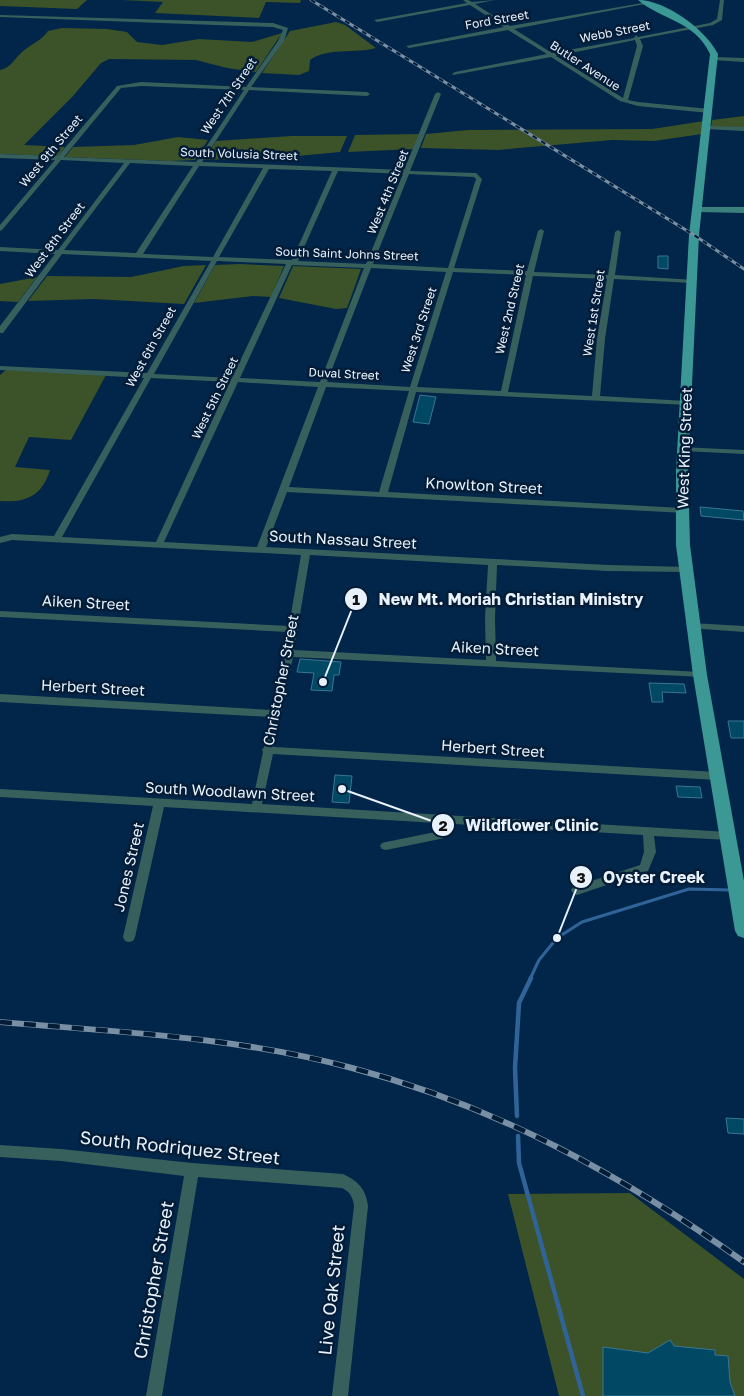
<svg xmlns="http://www.w3.org/2000/svg" width="744" height="1396" viewBox="0 0 744 1396" font-family="'Golos Text',sans-serif">
	<style>
		.green { fill: #3c5228 }
		.lines { fill: none; stroke-linecap: round; stroke-linejoin: round }
		.stream-far1 { stroke: #306499; stroke-width: 3 }
		.stream { stroke: #306499; stroke-width: 4.5 }
		.building { fill: #004863; stroke: #3a7692 }
		.minor { fill: #37605d; fill-rule: evenodd }
		.secondary { fill: #3b807c; fill-rule: evenodd }
		.primary { fill: #3b9894; fill-rule: evenodd }
		.rail-far1-casing { stroke: #798fa4; stroke-width: 3 }
		.rail-casing { stroke: #798fa4; stroke-width: 6 }
		.rail-far1 { stroke: #031d38; stroke-width: 2; stroke-dasharray: 5; stroke-linecap: butt }
		.rail { stroke: #031d38; stroke-width: 4.5; stroke-dasharray: 12; stroke-linecap: butt }
		.labels { text-anchor: middle; stroke-width: 5; stroke-linejoin: round; paint-order: stroke }
		.far-street-label { font-size: 12px; fill: #e9f1fa; stroke: #031d38 }
		.street-label { font-size: 15px; fill: #e9f1fa; stroke: #031d38 }
		.near-street-label { font-size: 18px; fill: #e9f1fa; stroke: #031d38 }
		.leader { fill: none; stroke: #e9f1fa; stroke-width: 2 }
		.callout-dot { fill: #e9f1fa; stroke: #031d38; stroke-width: 2 }
		.mark-label { font-size: 15px; text-anchor: middle; font-weight: bold; fill: #111 }
		.callout-label { font-size: 16px; text-anchor: middle; font-weight: bold; fill: #e9f1fa; stroke: #031d38; stroke-width: 5; stroke-linejoin: round; paint-order: stroke }
	</style>
	<rect width="100%" height="100%" fill="#012649"/>
	<g class="green">
		<path d="M0 0H87L77 9 0 6Z"/>
		<path d="M122 0H301L300 3 266 2 259 18 155 13 163 2Z"/>
		<path d="M336 22 345 25 376 48C355 54 328 47 310 60L309 71 299 75 262 73 290 31Z"/>
		<path d="M62 28 107 29 127 32 137 42 162 45 199 39 252 42 282 33 256 72 227 68 196 60 109 59 101 63 73 96 24 145 65 147 58 156 0 154V70C12 67 14 59 22 52 31 44 41 41 48 31Z"/>
		<path d="M744 116V128L711 127 712 120Z"/>
		<path d="M704 121 702 134 654 141 612 140 498 150 421 148 426 134 468 130 652 129Z"/>
		<path d="M419 134 413 149 348 152 355 135Z"/>
		<path d="M291 136H347L340 152 276 158 204 160 216 141Z"/>
		<path d="M178 137 208 140 195 160 170 161 65 157 73 147 134 145Z"/>
		<path d="M240 264 284 266 271 297 253 296 194 303 215 265Z"/>
		<path d="M206 265 184 304 94 299 28 301 47 276 131 277 184 266Z"/>
		<path d="M293 266 361 269 347 308 336 309 279 298Z"/>
		<path d="M37 277 18 302 0 301V284Z"/>
		<path d="M6 370 106 375 71 440 29 437 15 467 50 470C42 496 26 503 0 501V375Z"/>
		<path d="M630 1193 744 1279V1396H559L508 1194Z"/>
	</g>
	<g class="lines">
		<path class="stream-far1" d="M530 979 539 960 557 938 582 922 689 889 731 890"/>
		<g class="stream">
			<path d="M517 1116 515 1068 519 1003 531 978"/>
			<path d="M518 1136 519 1163 583 1396"/>
		</g>
	</g>
	<g class="building">
		<path d="M658 256H668V269L658 268Z"/>
		<path d="M420 395 436 397 429 424 413 422Z"/>
		<path d="M700 507 743 511 744 520 701 516Z"/>
		<path d="M300 659 341 662 339 675H334L332 691 311 690 314 673 297 672Z"/>
		<path d="M649 683 684 684 686 693 662 692 663 702H652Z"/>
		<path d="M728 721H744V738H731Z"/>
		<path d="M335 775 352 776 349 803 332 802Z"/>
		<path d="M676 786 700 787 702 798 678 797Z"/>
		<path d="M726 1118 744 1119V1134L728 1133Z"/>
		<path d="M670 1340 674 1346 715 1350V1355L728 1356 730 1382 735 1396H603V1347L648 1353Z"/>
	</g>
	<g class="lines">
		<g class="minor">
			<path d="M463 0H468L472 2 495 0 475 4 510 26 648 2 650 3 514 29 552 53 634 38 636 35 638 37 710 23 717 19 720 0H724L722 20 713 25 640 39 643 46 628 100 638 102 709 109 712 111 709 113 638 106 620 101 551 57 453 75 452 74 455 72 547 54 508 30 409 48 406 46 504 27 470 5 377 22 374 20 467 3ZM635 40 637 46 623 98 556 56Z"/>
			<path d="M0 15 273 23 288 28 284 41 251 87 367 92 370 94 367 96 249 90 202 162 404 170 435 94 438 92 441 94 410 171 476 173 482 179 454 268 527 271 538 231 541 229 544 231 534 272 608 275 615 232 618 230 621 232 615 275 695 280 696 281 693 283 614 279 605 339 600 396 686 401H689V405L416 392 388 492 682 508 685 509 686 511 685 513 287 492 266 547 608 565 688 567 690 569 685 572 608 571 497 565 495 618 496 661 700 672 705 675 703 677 293 657 274 747 717 772 721 773 722 776 721 779 717 780 273 754 262 804 728 832 732 833 734 836 732 839 728 840 654 836 656 852 648 871 577 895 573 893 571 890 573 887 640 865 644 852 643 835 164 807 135 937 133 941 129 942 125 941 123 937 153 806 0 797V789L252 804 263 752 262 750 264 747 270 717 0 702V694L272 710 288 632 0 617V611L289 626 301 555 12 540 0 543V537L12 534 54 536 144 378 0 370V366L147 373 211 261 62 254 3 333H0V326L55 254 0 251V247L58 250 124 163 61 160 2 230 0 231V225L55 160 0 158V154L58 156 117 86 141 82 246 87 278 41 283 30 273 27 0 17ZM141 86 244 90 196 162 64 157 121 88ZM130 163 193 166 136 253 64 250ZM199 166 263 168 213 257 143 254ZM269 169 332 171 292 260 219 257ZM338 171 403 174 366 264 298 261ZM409 174 474 177 476 179 448 268 373 264ZM217 261 286 264 232 378 154 374ZM292 265 364 268 320 382 240 378ZM371 268 446 272 410 387 327 382ZM453 272 526 275 501 391 417 387ZM533 276 607 279 597 339 592 396 508 392ZM151 378 230 382 156 542 62 537ZM238 382 318 387 257 547 164 542ZM326 387 409 391 379 492 289 487ZM310 555 488 565 485 618 486 660 294 650Z"/>
			<path d="M715 57 744 58V62L713 60 712 59Z"/>
			<path d="M707 126 744 127V131L705 129V127Z"/>
			<path d="M680 447 744 450V454L683 451H680Z"/>
			<path d="M692 623 744 626V632L689 628 687 626 689 624Z"/>
			<path d="M440 831 444 832 446 835 444 838 440 839 386 850 382 849 380 846 382 843 386 842Z"/>
			<path d="M0 1145 61 1149 192 1163 343 1174C358 1181 366 1189 368 1206L348 1396H332L354 1206C353 1197 350 1192 342 1188L198 1177 162 1396H146L184 1176 61 1161 0 1157Z"/>
		</g>
		<path class="secondary" d="M695 207H744V213L698 212 695 211Z"/>
		<path class="primary" d="M638 0C666 0 706 30 718 54L699 235 688 471 690 545 707 675 744 881V938L738 936 735 931 693 675 676 545V471L689 235 710 54C694 20 663 21 638 0Z"/>
		<g class="rail-far1-casing">
			<path id="rail-far1" d="M311 0 694 235 744 269"/>
		</g>
		<g class="rail-casing">
			<path id="rail" d="M0 1022C118 1032 238 1037 352 1068 496 1106 624 1176 744 1262"/>
		</g>
		<use href="#rail-far1" class="rail-far1"/>
		<use href="#rail" class="rail"/>
	</g>
	<g class="labels">
		<g class="far-street-label">
			<text transform="translate(497 20) rotate(-10)" y="4">Ford Street</text>
			<text transform="translate(615 32) rotate(-11)" y="4">Webb Street</text>
			<text transform="translate(585 66) rotate(33)" y="4">Butler Avenue</text>
			<text transform="translate(229 96) rotate(-56)" y="4">West 7th Street</text>
			<text transform="translate(51 151) rotate(-50)" y="4">West 9th Street</text>
			<text transform="translate(239 154) rotate(2)" y="4">South Volusia Street</text>
			<text transform="translate(388 192) rotate(-68)" y="4">West 4th Street</text>
			<text transform="translate(55 240) rotate(-53)" y="4">West 8th Street</text>
			<text transform="translate(347 254) rotate(2)" y="4">South Saint Johns Street</text>
			<text transform="translate(510 309) rotate(-77)" y="4">West 2nd Street</text>
			<text transform="translate(594 313) rotate(-81)" y="4">West 1st Street</text>
			<text transform="translate(419 330) rotate(-72)" y="4">West 3rd Street</text>
			<text transform="translate(151 347) rotate(-61)" y="4">West 6th Street</text>
			<text transform="translate(344 374) rotate(3)" y="4">Duval Street</text>
			<text transform="translate(215 398) rotate(-64)" y="4">West 5th Street</text>
		</g>
		<g class="street-label">
			<text transform="translate(685 448) rotate(-88)" y="5">West King Street</text>
			<text transform="translate(484 486) rotate(3)" y="5">Knowlton Street</text>
			<text transform="translate(343 540) rotate(3)" y="5">South Nassau Street</text>
			<text transform="translate(86 603) rotate(3)" y="5">Aiken Street</text>
			<text transform="translate(495 649) rotate(3)" y="5">Aiken Street</text>
			<text transform="translate(281 680) rotate(-79)" y="5">Christopher Street</text>
			<text transform="translate(93 688) rotate(3)" y="5">Herbert Street</text>
			<text transform="translate(493 749) rotate(4)" y="5">Herbert Street</text>
			<text transform="translate(230 792) rotate(3)" y="5">South Woodlawn Street</text>
			<text transform="translate(129 867) rotate(-77)" y="5">Jones Street</text>
		</g>
		<g class="near-street-label">
			<text transform="translate(180 1148) rotate(6)" y="6">South Rodriquez Street</text>
			<text transform="translate(154 1280) rotate(-80)" y="6">Christopher Street</text>
			<text transform="translate(332 1290) rotate(-84)" y="6">Live Oak Street</text>
		</g>
	</g>
	<path class="leader" d="M323 682L356 599M342 789L443 825M557 938L581 877"/>
	<g class="callout-dot">
		<circle cx="323" cy="682" r="5"/>
		<circle cx="342" cy="789" r="5"/>
		<circle cx="557" cy="938" r="5"/>
		<circle cx="356" cy="599" r="12"/>
		<circle cx="443" cy="825" r="12"/>
		<circle cx="581" cy="877" r="12"/>
	</g>
	<g class="mark-label">
		<text x="356" y="605">1</text>
		<text x="443" y="831">2</text>
		<text x="581" y="883">3</text>
	</g>
	<g class="callout-label">
		<text x="511" y="605">New Mt. Moriah Christian Ministry</text>
		<text x="532" y="831">Wildflower Clinic</text>
		<text x="654" y="883">Oyster Creek</text>
	</g>
</svg>
